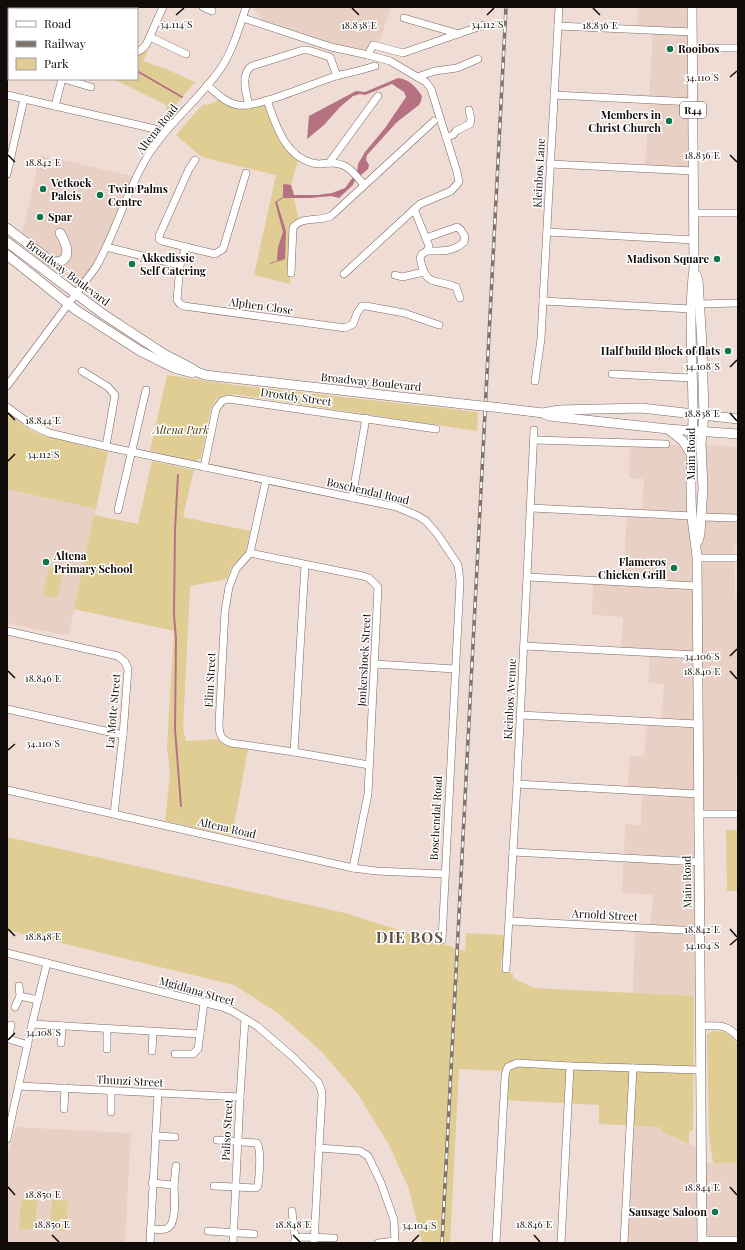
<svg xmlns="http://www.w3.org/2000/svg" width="745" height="1250" viewBox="0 0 745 1250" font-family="'Playfair Display',serif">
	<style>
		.built { fill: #e9d0c4 }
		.green { fill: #dfcd94 }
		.water { fill: #b67183 }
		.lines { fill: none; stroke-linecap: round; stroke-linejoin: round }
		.stream { stroke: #b67183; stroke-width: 2 }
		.minor-casing { stroke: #786962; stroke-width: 8 }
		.major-casing { stroke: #786962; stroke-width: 10 }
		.minor { stroke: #fff; stroke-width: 7 }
		.major { stroke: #fff; stroke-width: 9 }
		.rail-casing { stroke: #7f736e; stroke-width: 3.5 }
		.rail { stroke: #fff; stroke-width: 2; stroke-dasharray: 6; stroke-linecap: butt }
		.major-bridge-casing { stroke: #786962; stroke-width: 10; stroke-linecap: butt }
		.major-bridge { stroke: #fff; stroke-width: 9 }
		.ticks { fill: none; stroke: #110c09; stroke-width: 1.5 }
		.poi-dot { fill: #0f754d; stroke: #fff; stroke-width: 1.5 }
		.labels { text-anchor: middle; stroke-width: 3; stroke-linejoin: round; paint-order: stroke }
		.shield { fill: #fff; stroke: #585553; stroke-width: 1 }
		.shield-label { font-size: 10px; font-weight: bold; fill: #110c09 }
		.poi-label { font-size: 11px; font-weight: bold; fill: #110c09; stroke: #fff; text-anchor: start }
		.street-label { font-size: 11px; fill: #110c09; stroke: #fff }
		.park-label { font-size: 11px; font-style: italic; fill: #4a3b03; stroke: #fff }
		.district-label { font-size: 15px; font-weight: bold; letter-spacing: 1px; fill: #5d4e48; stroke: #fff }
		.ticks-label { font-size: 10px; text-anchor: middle; fill: #110c09; stroke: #fff; stroke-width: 3; stroke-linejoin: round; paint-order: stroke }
	</style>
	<rect width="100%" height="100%" fill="#efddd5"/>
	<g class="built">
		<path d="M255 7H391L382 35 375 52 328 42 261 20 259 13 254 11Z"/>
		<path d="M638 7H692L693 172 645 169 653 30 637 28Z"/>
		<path d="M40 155 136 177 106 246 79 288 19 239 25 223Z"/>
		<path d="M630 443 685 445 691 454V517L700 534 701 444 738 447V544L734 545 735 596H738V776L736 777V813L698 814 699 996 633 993 635 927 650 928 653 895 622 893 625 824 641 825 642 790H627L630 756H644L647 721 661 722 664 684 648 683 650 653 621 651 623 617 592 615 593 580 623 581 627 512H642L644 479 629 478Z"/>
		<path d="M7 489 96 509 69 634 64 633 63 635 7 623Z"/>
		<path d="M630 1125 661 1127V1131L700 1149 701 1163H733L738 1165V1243H624Z"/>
		<path d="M16 1127 131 1133 125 1243H7V1157Z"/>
	</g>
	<g class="green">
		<path d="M146 50 148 51 143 61 166 69 195 82 168 114 166 105 113 79H137V55Z"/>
		<path d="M221 97 230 103 267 100 273 118 299 157 291 185 299 221 293 228 290 284 254 275 276 175 202 157 176 135 201 106 205 104 206 105 213 103 214 101 215 102Z"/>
		<path d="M167 375 235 385 478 412 477 431 233 394 217 398 211 408 201 458 195 461 150 451Z"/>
		<path d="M7 413 27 428 39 434 108 452 96 509 7 489Z"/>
		<path d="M152 461 194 470 183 517 250 531 246 551 231 568 227 579 190 586 183 728 186 741 218 739 225 746 248 749 232 836 165 821 170 773 167 746 174 631 74 609 94 515 138 524Z"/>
		<path d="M49 567 64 570 57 598 43 595Z"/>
		<path d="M726 830H738V891H727Z"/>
		<path d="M7 837 345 913 465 951 466 933 505 935 504 955 501 959V968L513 974V978L534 988 694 996 693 1130 689 1132V1144L661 1131V1127L599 1124V1105L504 1100 505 1071 459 1069 450 1243H422L409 1189 389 1145 358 1094 322 1052 278 1013 234 985 7 930Z"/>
		<path d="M713 1031C727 1031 729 1034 738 1044V1165L733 1163H713L709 1134 707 1034Z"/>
		<path d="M21 1199 37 1200 35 1229H19Z"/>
		<path d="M52 1200 68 1201 66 1231 50 1230Z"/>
	</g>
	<path class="water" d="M398 78C409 79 416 87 422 96L421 101 419 105 397 122 367 155 366 160 369 165 368 169 355 180 353 185 339 198 331 196 311 198H283L277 202 286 231 285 259 270 264V263L277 261 278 247 283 232 275 202 283 197V185L285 184 291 185 294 195H318L332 193 345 188 357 172 358 164 365 152 385 128 406 97 404 92 392 84 365 95 360 94 353 96 340 107 324 125 307 139 309 116 356 91 365 92Z"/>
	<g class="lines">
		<g class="stream">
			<path d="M7 28 9 29"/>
			<path d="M137 71 182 97"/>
			<path d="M178 475 175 530 174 615 176 639 175 729 181 806"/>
		</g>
		<g class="minor-casing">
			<g id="minor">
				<path d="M203 7 212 11"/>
				<path d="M88 9 89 7"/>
				<path d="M243 18 331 47 368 55 390 61 426 82 431 89 457 172 459 182 451 191 420 204 344 274"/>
				<path d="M404 18 459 34"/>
				<path d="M558 26 692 32"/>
				<path d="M150 37 186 54"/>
				<path d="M692 48H738"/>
				<path d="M137 52 142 49 146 45 163 7"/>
				<path d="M368 55 373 45 403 53 484 25"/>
				<path d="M7 64 9 65"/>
				<path d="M417 77 435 71 457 68 478 59"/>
				<path d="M64 79 91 87"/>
				<path d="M207 85C216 93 226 103 238 105 255 109 316 82 336 76 349 73 362 70 375 66"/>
				<path d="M7 95 155 129 163 134"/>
				<path d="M554 95 693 102"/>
				<path d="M267 100C276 126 286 160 318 164 322 164 326 163 330 163 348 163 353 172 364 185"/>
				<path d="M249 105C246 94 240 73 252 66L303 50H308L330 57 337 76"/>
				<path d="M55 106 62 79"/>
				<path d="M446 137 453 135 456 131 470 124 471 119 469 110"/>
				<path d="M329 163 378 96"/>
				<path d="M550 164 694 171"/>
				<path d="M7 174 24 99"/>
				<path d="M414 209 429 246 427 251 422 254 420 258C426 288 434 278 456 287L460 298"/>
				<path d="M694 213H738"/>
				<path d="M547 232 694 240"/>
				<path d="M426 238 457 227 461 230 465 237 464 242C454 252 441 251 427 251"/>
				<path d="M106 247 180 265 177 300 180 304 184 306 345 328 353 324 357 313 362 306H366L404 313 439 325"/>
				<path d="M186 247 162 241 159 239V236L189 169 195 160"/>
				<path d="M180 265 186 247 215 254 223 249 246 173"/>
				<path d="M291 273 293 228C300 216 319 222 331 216L434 121"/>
				<path d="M395 275 402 277 424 272"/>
				<path d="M543 301 691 309"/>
				<path d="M699 304 738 303"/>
				<path d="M82 371 108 387 115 395 106 446"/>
				<path d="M612 374 692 378"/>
				<path d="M535 381 541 339 543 301 559 7"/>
				<path d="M7 386 96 267C116 232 126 192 147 157 167 124 199 100 221 68 233 50 239 28 246 7"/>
				<path d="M7 407 30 424 49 433 113 448 397 507 418 516 426 521 438 535 458 565 460 581 442 940"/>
				<path d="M534 440 666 444"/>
				<path d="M204 467 216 409 222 401 228 399 436 429"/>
				<path d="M266 480 250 553 236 569 229 587 225 611 219 724C219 734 221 740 231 743L294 752 369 765"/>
				<path d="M352 498 366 418"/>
				<path d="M531 508 692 516"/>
				<path d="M118 510 146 390"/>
				<path d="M701 517 736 518"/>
				<path d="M250 553 363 576 369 578 378 587 368 794 353 868"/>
				<path d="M697 558H738"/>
				<path d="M528 577 697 586"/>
				<path d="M7 631 118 656 125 662 128 669 123 735 114 814"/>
				<path d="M524 646 697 655"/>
				<path d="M375 664 455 669"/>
				<path d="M7 709 123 735"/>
				<path d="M520 715 698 724"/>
				<path d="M294 752 305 565"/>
				<path d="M517 784 698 794"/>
				<path d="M7 790 353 868 376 871 445 874"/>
				<path d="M698 814H738"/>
				<path d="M513 852 699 862"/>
				<path d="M510 921 700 931"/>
				<path d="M7 953 222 1007 232 1011 257 1026 293 1057 318 1082 321 1089 322 1094 319 1148 360 1151 368 1156 381 1183 394 1220 395 1243"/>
				<path d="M506 969 517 784 534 430"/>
				<path d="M20 996 38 1000"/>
				<path d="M15 1007 20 996 19 986"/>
				<path d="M32 1024 200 1034"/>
				<path d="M11 1025 9 1035V1039L28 1045"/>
				<path d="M700 1026C717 1026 726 1023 738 1037"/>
				<path d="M61 1043 62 1026"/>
				<path d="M107 1049V1029"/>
				<path d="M152 1051 153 1032"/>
				<path d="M175 1054H193L198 1049 204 1003"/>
				<path d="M19 1086 240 1097"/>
				<path d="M111 1091V1112"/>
				<path d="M64 1109 65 1088"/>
				<path d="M155 1136 175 1137"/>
				<path d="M7 1139 32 1024 47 963"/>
				<path d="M174 1185 176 1166"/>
				<path d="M214 1186 256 1188 258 1186C259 1175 262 1152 257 1143L217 1140"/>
				<path d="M292 1211 294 1231 296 1239"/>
				<path d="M150 1229C155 1229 161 1230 166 1229 178 1225 174 1195 174 1185L152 1183"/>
				<path d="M208 1231 254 1234"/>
				<path d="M702 1240H738"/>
				<path d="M150 1243 158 1093"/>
				<path d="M233 1243 240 1097 245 1019"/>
				<path d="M294 1243 296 1239 301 1237 334 1238"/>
				<path d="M314 1243 319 1148"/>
				<path d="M378 1243 395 1241"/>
				<path d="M496 1243 505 1077 506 1071 508 1067 517 1063 570 1066 700 1070"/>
				<path d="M561 1243 570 1066"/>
				<path d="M624 1243 633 1068"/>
			</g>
		</g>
		<g class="major-casing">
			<g id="major">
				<path d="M692 7 694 268C688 316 693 365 693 413 693 447 689 482 692 516 693 530 696 544 697 558L702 1243"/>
				<path d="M7 228 52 262C74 263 67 245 60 233"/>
				<path d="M7 242 103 314 164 354 193 369 197 372 205 375 463 404"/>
				<path d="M7 255 76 310 140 351 174 368 192 373"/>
				<path d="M696 275 698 280 702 345 704 415 701 444 703 488 701 517 700 534 698 541"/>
				<path d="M502 408 543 413 550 416 558 417 668 429 738 434"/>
				<path d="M543 413 559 410 641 408 738 419"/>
				<path d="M668 429 683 441 691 454"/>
			</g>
		</g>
		<use href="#minor" class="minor"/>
		<use href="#major" class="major"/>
		<g class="rail-casing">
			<path id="rail" d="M442 1243 506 7"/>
		</g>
		<use href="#rail" class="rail"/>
		<g class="major-bridge-casing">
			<path id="major-bridge" d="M463 404 502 408"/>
		</g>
		<use href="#major-bridge" class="major-bridge"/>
	</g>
	<path class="ticks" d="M352 8 359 15M593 8 600 15M176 15 184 8M487 15 494 8M730 77 737 71M8 155 15 162M730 155 737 162M730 367 737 360M8 413 15 420M730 413 737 421M8 461 15 454M730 656 737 649M8 671 15 678M730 671 737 679M8 750 15 744M8 929 15 936M730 929 737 937M730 945 737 939M8 1040 15 1033M8 1187 15 1195M730 1187 737 1195M52 1235 59 1242M293 1235 300 1242M534 1235 540 1242M412 1242 419 1235"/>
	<g class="poi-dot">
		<circle cx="670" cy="49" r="4"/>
		<circle cx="669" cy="121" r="4"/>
		<circle cx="43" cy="189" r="4"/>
		<circle cx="100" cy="195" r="4"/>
		<circle cx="40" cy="217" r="4"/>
		<circle cx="717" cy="259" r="4"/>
		<circle cx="132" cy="264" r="4"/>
		<circle cx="728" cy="351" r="4"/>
		<circle cx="46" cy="562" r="4"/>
		<circle cx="674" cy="568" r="4"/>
		<circle cx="715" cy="1212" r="4"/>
	</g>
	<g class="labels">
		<rect class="shield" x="680" y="102" width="26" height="16" rx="3"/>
		<g class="shield-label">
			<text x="693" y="114">R44</text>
		</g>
		<g class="poi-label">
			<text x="678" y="53">Rooibos</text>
			<text x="661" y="119" text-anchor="end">Members in<tspan x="661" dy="13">Christ Church</tspan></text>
			<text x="51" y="187">Vetkoek<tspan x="51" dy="13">Paleis</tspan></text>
			<text x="108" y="193">Twin Palms<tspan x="108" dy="13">Centre</tspan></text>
			<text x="48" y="221">Spar</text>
			<text x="140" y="262">Akkedissie<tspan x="140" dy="13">Self Catering</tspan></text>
			<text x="709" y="263" text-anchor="end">Madison Square</text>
			<text x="720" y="355" text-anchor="end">Half build Block of flats</text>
			<text x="54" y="560">Altena<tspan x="54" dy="13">Primary School</tspan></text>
			<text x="666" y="566" text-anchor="end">Flameros<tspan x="666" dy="13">Chicken Grill</tspan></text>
			<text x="707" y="1216" text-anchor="end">Sausage Saloon</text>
		</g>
		<g class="street-label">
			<text transform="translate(157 129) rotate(-52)" y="4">Altena Road</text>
			<text transform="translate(539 173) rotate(-87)" y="4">Kleinbos Lane</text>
			<text transform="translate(68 273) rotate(37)" y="4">Broadway Boulevard</text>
			<text transform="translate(261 306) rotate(8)" y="4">Alphen Close</text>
			<text transform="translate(371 382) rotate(6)" y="4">Broadway Boulevard</text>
			<text transform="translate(296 397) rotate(8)" y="4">Drostdy Street</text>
			<text transform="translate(691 454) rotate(-90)" y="4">Main Road</text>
			<text transform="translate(368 491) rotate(13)" y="4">Boschendal Road</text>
			<text transform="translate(364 660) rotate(-87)" y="4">Jonkershoek Street</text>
			<text transform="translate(210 680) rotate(-87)" y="4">Elim Street</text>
			<text transform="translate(510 699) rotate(-87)" y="4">Kleinbos Avenue</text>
			<text transform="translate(113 711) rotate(-85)" y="4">La Motte Street</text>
			<text transform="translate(436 818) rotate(-87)" y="4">Boschendal Road</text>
			<text transform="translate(227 828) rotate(13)" y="4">Altena Road</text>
			<text transform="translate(687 882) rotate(-91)" y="4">Main Road</text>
			<text transform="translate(605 915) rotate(3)" y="4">Arnold Street</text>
			<text transform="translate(197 991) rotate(16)" y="4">Mgidlana Street</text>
			<text transform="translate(130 1081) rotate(3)" y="4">Thunzi Street</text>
			<text transform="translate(227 1130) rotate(-87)" y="4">Paliso Street</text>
		</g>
		<g class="park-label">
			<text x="181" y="434">Altena Park</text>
		</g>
		<g class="district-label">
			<text x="410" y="943">DIE BOS</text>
		</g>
	</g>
	<g class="ticks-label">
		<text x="176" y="28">34.114°S</text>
		<text x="487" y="28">34.112°S</text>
		<text x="359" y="29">18.838°E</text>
		<text x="600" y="29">18.836°E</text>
		<text x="702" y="81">34.110°S</text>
		<text x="702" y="159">18.836°E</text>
		<text x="43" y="166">18.842°E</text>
		<text x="702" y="370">34.108°S</text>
		<text x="702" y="417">18.838°E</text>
		<text x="43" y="424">18.844°E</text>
		<text x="43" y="458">34.112°S</text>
		<text x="702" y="660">34.106°S</text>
		<text x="702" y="675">18.840°E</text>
		<text x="43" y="682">18.846°E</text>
		<text x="43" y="747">34.110°S</text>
		<text x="702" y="933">18.842°E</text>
		<text x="43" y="940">18.848°E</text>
		<text x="702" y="949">34.104°S</text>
		<text x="43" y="1036">34.108°S</text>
		<text x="702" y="1191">18.844°E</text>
		<text x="43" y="1198">18.850°E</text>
		<text x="52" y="1228">18.850°E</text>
		<text x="293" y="1228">18.848°E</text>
		<text x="534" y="1228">18.846°E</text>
		<text x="419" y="1229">34.104°S</text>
	</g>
	<rect width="745" height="1250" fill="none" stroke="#110c09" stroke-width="16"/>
	<rect x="8" y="8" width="130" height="72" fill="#ffffff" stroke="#a09e9d"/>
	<rect x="16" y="21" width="20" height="6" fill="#ffffff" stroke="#a09e9d"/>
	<text x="44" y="28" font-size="12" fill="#110c09">Road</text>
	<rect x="16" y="41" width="20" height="6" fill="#7f736e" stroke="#a09e9d"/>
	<text x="44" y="48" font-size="12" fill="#110c09">Railway</text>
	<rect x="16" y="58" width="20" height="12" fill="#dfcd94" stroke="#a09e9d"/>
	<text x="44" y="68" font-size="12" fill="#110c09">Park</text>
</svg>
